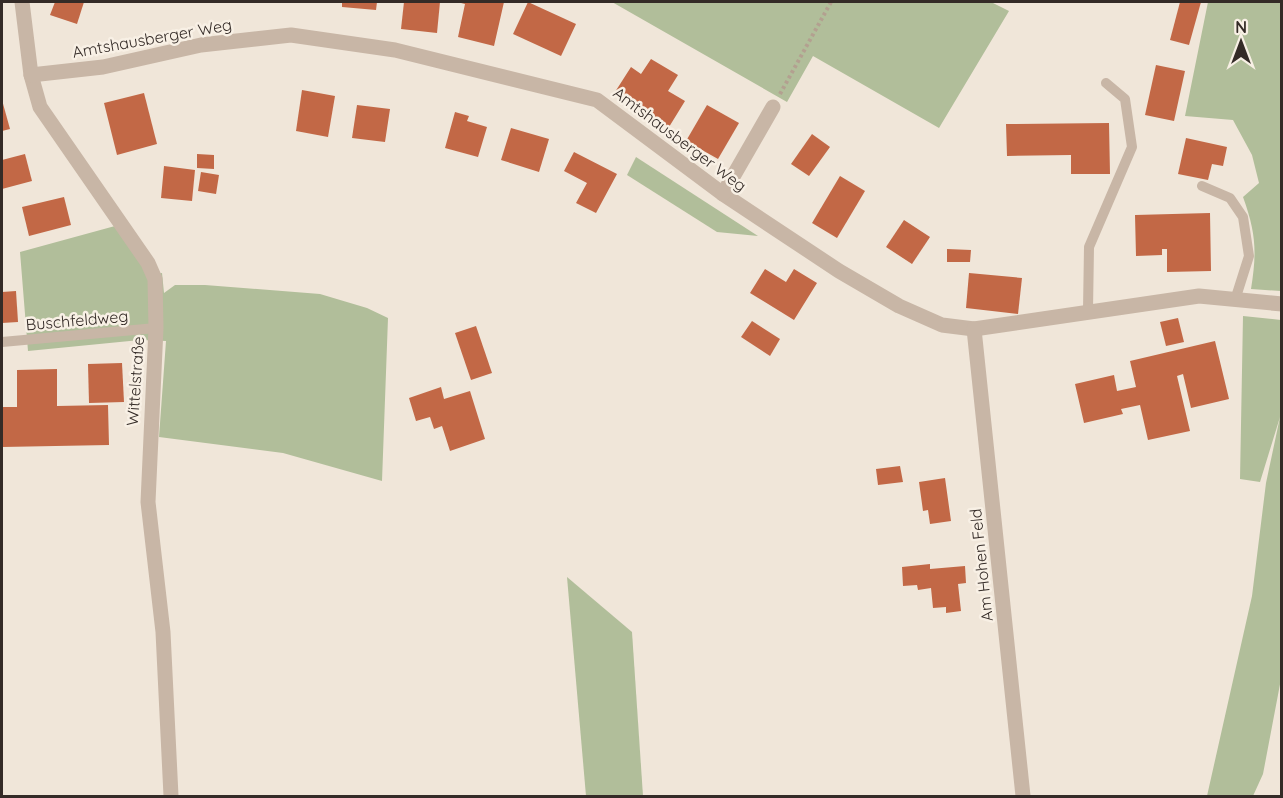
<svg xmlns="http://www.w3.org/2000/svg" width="1283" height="798" viewBox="0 0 1283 798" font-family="Quicksand,sans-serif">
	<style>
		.green { fill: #b1be9a }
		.building { fill: #c26846 }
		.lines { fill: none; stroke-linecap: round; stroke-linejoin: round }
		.path { stroke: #b3a090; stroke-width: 4; stroke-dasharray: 3 3; stroke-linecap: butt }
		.service { stroke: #c8b6a6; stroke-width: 10 }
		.minor { stroke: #c8b6a6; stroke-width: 15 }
		.labels { text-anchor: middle; stroke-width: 5; stroke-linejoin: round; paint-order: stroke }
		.street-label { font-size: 16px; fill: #342b27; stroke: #f8f0e5 }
	</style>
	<rect width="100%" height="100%" fill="#f0e6d9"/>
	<g class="green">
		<path d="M612 2H991L1009 11 939 128 813 56 787 102Z"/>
		<path d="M1208 2H1281V291L1251 289C1257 252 1256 233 1243 197L1259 183 1252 155 1233 120 1185 116Z"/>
		<path d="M636 157 758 236 717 232 627 175Z"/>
		<path d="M115 226 149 275 162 273 164 293 175 285H205L320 294 367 308 388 318 382 481 283 453 159 437 166 341 140 340 28 351 20 252Z"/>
		<path d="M1243 316 1281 320V679L1263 774 1253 796H1207L1252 596 1266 483 1280 417 1260 482 1240 479Z"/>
		<path d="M567 577 632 632 643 796H586Z"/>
	</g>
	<g class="building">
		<path d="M55 2H84L77 24 50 15Z"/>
		<path d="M342 2H377L376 10 342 7Z"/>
		<path d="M404 2H440L437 33 401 29Z"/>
		<path d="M457 2H504L494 46 458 37 465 4Z"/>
		<path d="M528 2 576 24 561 56 513 34Z"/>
		<path d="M1180 2H1201L1189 45 1170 40Z"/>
		<path d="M651 59 678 75 668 91 685 101 669 127 615 92 631 67 641 74Z"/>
		<path d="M1156 65 1185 71 1174 121 1145 115Z"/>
		<path d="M302 90 335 96 328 137 296 131Z"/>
		<path d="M144 93 157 144 117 155 104 103Z"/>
		<path d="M2 100 10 129 2 131Z"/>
		<path d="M357 105 390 109 385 142 352 138Z"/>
		<path d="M707 105 739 123 718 159 686 141Z"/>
		<path d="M455 112 469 116 467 121 487 127 478 157 445 148Z"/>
		<path d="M1109 123 1110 174H1071V155L1007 156 1006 124Z"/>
		<path d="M511 128 549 139 539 172 501 160Z"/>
		<path d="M812 134 830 147 809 176 791 164Z"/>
		<path d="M1186 138 1227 147 1223 166 1212 164 1208 180 1178 174Z"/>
		<path d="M574 152 617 174 596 213 576 203 587 183 564 171Z"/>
		<path d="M25 154 32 181 2 189V160Z"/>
		<path d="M197 154 214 155V169L197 168Z"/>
		<path d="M164 166 195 170 192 201 161 198Z"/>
		<path d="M201 172 219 175 216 194 198 191Z"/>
		<path d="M840 176 865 191 837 238 812 223Z"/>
		<path d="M64 197 71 225 29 236 22 207Z"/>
		<path d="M1210 213 1211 271 1167 272V249H1162V255L1136 256 1135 215Z"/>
		<path d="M904 220 930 237 912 264 886 247Z"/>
		<path d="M947 249 971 250 970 262H947Z"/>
		<path d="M765 269 786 282 794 269 817 283 794 320 750 293Z"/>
		<path d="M969 273 1022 278 1018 314 966 308Z"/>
		<path d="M16 291 18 322 2 323V292Z"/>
		<path d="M1178 318 1184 342 1166 346 1160 322Z"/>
		<path d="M752 321 780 339 770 356 741 337Z"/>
		<path d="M476 326 492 373 471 380 455 333Z"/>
		<path d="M1215 341 1229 399 1191 408 1183 374 1177 376 1190 431 1148 440 1140 405 1121 409 1123 414 1084 423 1075 384 1114 375 1117 391 1136 387 1130 361Z"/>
		<path d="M122 363 124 402 89 403 88 364Z"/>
		<path d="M57 369V406L108 405 109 445 2 447V407H17V370Z"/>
		<path d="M441 387 444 399 470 391 485 439 450 451 442 426 434 429 430 417 416 421 409 398Z"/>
		<path d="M900 466 903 482 878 485 876 469Z"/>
		<path d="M945 478 951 521 930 524 928 510 923 511 919 482Z"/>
		<path d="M930 564V569L965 566 966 583 958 584 961 611 946 613V607L933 608 931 588 918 590 917 585 903 586 902 567Z"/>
	</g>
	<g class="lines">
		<path class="path" d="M780 94 831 2"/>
		<g class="service">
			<path d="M1202 186 1230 198 1243 217 1249 256 1235 300"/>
			<path d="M1088 310 1089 247 1132 147 1125 99 1106 83"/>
			<path d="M2 342 156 328"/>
		</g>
		<g class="minor">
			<path d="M22 2 31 75 40 107 148 263 155 279 156 328 148 502 163 632 171 796"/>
			<path d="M31 75 103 67 201 45 291 35 395 50 597 100 723 194 839 271 899 306 942 325 974 329 1199 296 1282 304"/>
			<path d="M723 194 773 107"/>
			<path d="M974 329 1023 796"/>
		</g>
	</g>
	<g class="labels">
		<g class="street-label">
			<text transform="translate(152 38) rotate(-10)" y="6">Amtshausberger Weg</text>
			<text transform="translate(680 139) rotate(37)" y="6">Amtshausberger Weg</text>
			<text transform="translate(77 320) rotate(-5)" y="6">Buschfeldweg</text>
			<text transform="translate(135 381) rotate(-86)" y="6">Wittelstraße</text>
			<text transform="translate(981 565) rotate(-96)" y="6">Am Hohen Feld</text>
		</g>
	</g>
	<rect width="1283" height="798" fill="none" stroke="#342b27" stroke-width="6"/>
	<g transform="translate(1241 42)" stroke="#f8f0e5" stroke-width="4.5" paint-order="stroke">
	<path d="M0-4.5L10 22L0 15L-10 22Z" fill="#342b27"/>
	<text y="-9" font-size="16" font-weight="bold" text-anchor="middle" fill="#342b27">N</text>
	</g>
</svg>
